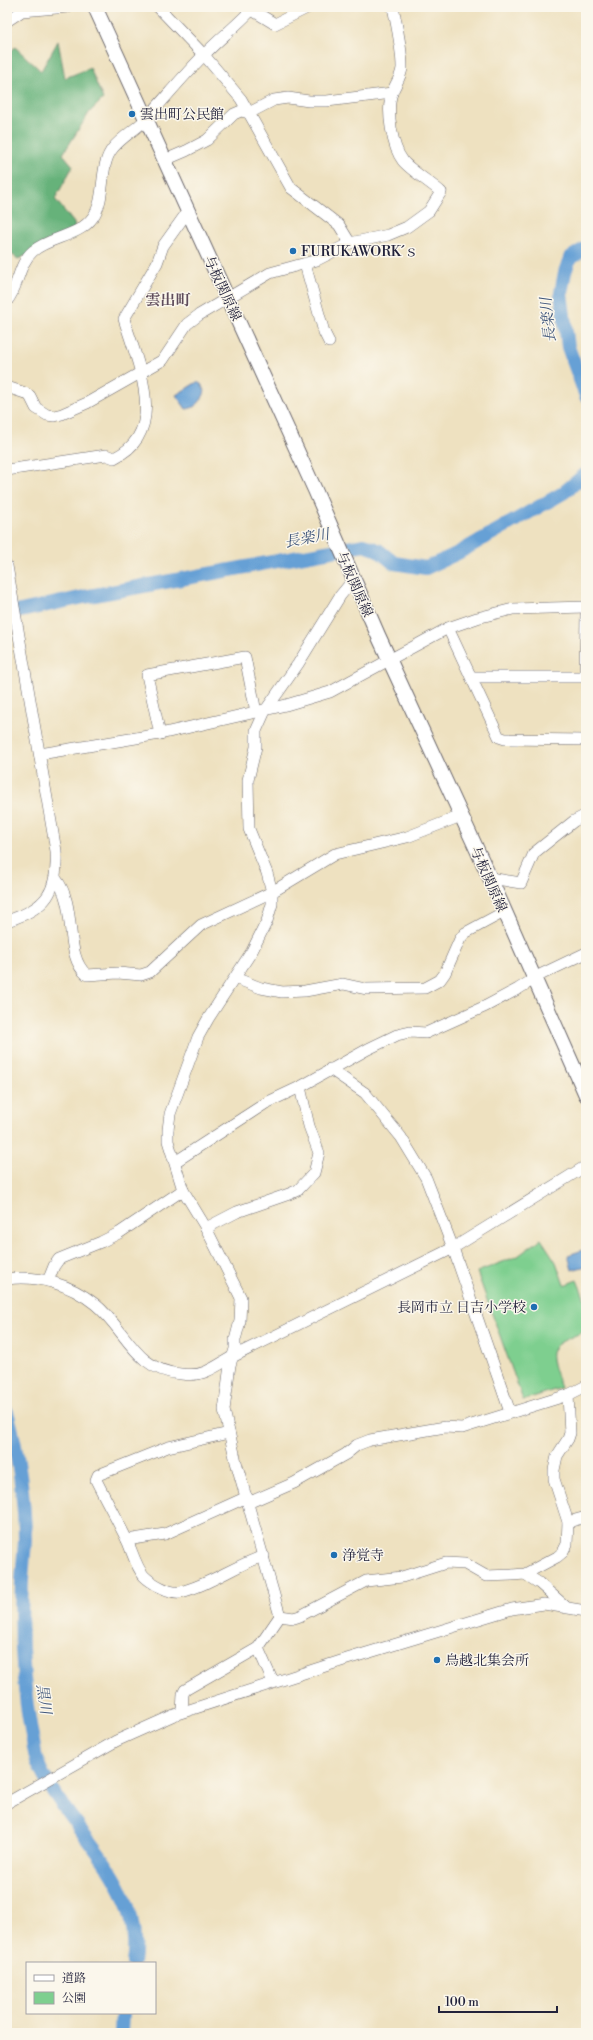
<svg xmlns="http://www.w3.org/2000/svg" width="593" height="2040" viewBox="0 0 593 2040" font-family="'Libre Bodoni','Noto Serif JP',serif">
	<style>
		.green { fill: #7ecf8f; stroke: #507865 }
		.forest { fill: #66b27a; stroke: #446a5a }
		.water { fill: #66a0d5; stroke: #446188 }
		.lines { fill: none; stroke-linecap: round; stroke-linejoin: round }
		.river { stroke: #66a0d5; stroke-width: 14 }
		.minor-casing { stroke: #69656a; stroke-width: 12 }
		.major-casing { stroke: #69656a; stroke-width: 16 }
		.minor { stroke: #fff; stroke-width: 11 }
		.major { stroke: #fff; stroke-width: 14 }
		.poi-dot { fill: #1f6fb2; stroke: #fbf7ec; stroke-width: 1.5 }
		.labels { text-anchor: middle; stroke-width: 3; stroke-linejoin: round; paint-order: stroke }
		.poi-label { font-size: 14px; fill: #22223b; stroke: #fbf7ec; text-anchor: start }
		.street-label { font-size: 14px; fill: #22223b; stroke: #fbf7ec }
		.neighbourhood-label { font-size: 15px; font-weight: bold; fill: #5f4c5b; stroke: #fbf7ec }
		.water-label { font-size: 15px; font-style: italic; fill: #3d5479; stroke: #fbf7ec }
	</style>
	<rect width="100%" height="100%" fill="#fbf7ec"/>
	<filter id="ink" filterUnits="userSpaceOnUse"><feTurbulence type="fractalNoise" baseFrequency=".025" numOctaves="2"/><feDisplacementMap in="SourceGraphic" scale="8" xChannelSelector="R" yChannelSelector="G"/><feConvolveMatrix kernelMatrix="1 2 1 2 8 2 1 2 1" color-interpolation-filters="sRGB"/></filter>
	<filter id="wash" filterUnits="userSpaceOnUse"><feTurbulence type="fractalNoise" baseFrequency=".012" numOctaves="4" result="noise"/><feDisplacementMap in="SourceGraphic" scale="16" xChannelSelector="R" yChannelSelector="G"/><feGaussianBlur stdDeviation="0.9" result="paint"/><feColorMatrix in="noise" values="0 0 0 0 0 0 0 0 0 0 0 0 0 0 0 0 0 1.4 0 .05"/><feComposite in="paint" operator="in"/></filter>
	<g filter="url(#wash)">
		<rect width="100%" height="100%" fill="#eee1c0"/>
		<path class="green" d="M541 1239 556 1262 564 1285 577 1280 586 1302V1331C546 1347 546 1347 561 1388L523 1400 477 1272 518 1256Z"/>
		<path class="forest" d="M58 41 65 78 90 68 103 99 89 113 63 154 73 166 55 199 74 223 76 237 18 259 7 251V55L15 47 41 71Z"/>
		<g class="water">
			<path d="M197 382 201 384 205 391C203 400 195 409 186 409L176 395Z"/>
			<path d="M586 1249V1266L572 1270 568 1255Z"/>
		</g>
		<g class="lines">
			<g class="river">
				<path d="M586 248 570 258 565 272 561 293 568 347 586 396"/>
				<path d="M7 614 84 597 364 545 378 550 394 563 426 568 458 553 563 493 586 474"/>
				<path d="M7 1412C18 1451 25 1501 25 1541 24 1554 23 1567 22 1580 20 1630 22 1682 31 1731 33 1740 34 1750 36 1758 41 1774 51 1789 61 1803 96 1854 143 1895 133 1963"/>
				<path d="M121 2033 122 2013"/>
			</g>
		</g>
	</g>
	<g filter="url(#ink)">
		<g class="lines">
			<g class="minor-casing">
				<g id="minor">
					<path d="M158 7 204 55 241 99 291 188 339 225 350 243"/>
					<path d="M252 10 275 24 309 7"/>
					<path d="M7 21 22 11 68 7"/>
					<path d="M165 160 186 151 207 140 234 114 241 111 249 113 274 100 288 98 309 101H327L392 93"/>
					<path d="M305 264 324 332 329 342"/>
					<path d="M7 301C19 286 18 264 33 251 51 236 79 237 93 217 107 197 98 166 113 148 123 136 137 129 147 118 166 97 184 75 204 55 220 38 239 24 254 7"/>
					<path d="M7 387 25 393 30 396 36 408 47 415 54 416 62 414 87 403 163 360 187 324 199 315 270 273 317 260 350 243 388 235 407 227 429 211 441 192C431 183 409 169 403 161 392 147 386 110 392 93 395 84 401 78 402 68 402 48 397 27 393 7"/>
					<path d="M7 470 106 455 114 458C170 432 137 362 124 319L157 263 163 246 188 211"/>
					<path d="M7 566 56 851C58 892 47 908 7 921"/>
					<path d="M448 628 499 737 505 739 586 740"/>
					<path d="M471 677H586"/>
					<path d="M585 677 586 615"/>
					<path d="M160 734 147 675 245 657 256 712"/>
					<path d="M40 754 160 734 286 705 330 692 448 628 477 618 513 609 586 607"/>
					<path d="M490 878 521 883 534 853 574 821 586 815"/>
					<path d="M56 879C78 906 63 955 87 975L118 973 141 975 150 972 201 925 272 892 335 854 407 837 461 816"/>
					<path d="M235 978 261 988 282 992 305 991 343 984 366 989 425 988 440 980 445 973 460 939 465 933 504 912"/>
					<path d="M330 1069 365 1093 401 1137 426 1178 453 1248 510 1412"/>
					<path d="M175 1162 266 1103 300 1087 368 1049 397 1035 410 1032 426 1033 486 1006 518 989 542 974 586 953"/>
					<path d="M206 1228 237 1212 289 1194 298 1190 314 1173 319 1153 309 1126 300 1087"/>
					<path d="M7 1279C38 1275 70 1284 95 1304 126 1329 135 1371 181 1374 189 1375 198 1375 205 1372 215 1368 223 1362 232 1357L453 1248 586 1166"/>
					<path d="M48 1281 54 1266 59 1259 101 1242 119 1233 183 1190"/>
					<path d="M229 1433 168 1447 98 1475 96 1480C106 1500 117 1520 127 1540 132 1551 136 1567 144 1576 151 1583 170 1594 180 1592 210 1585 235 1565 264 1556"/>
					<path d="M248 1503 294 1483 346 1454 357 1445 370 1440 445 1427 462 1428 568 1395 586 1386"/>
					<path d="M568 1522 586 1517"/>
					<path d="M127 1540 165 1534 247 1497"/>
					<path d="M525 1574 539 1583 565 1606"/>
					<path d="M280 1616 294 1618 300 1616 366 1581 402 1577 446 1563 465 1564 486 1576 512 1575 525 1574 557 1557 563 1552 567 1544 568 1522 554 1479V1470L557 1456 568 1439 570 1433 568 1395"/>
					<path d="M258 1648 273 1682"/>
					<path d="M182 1712 183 1694 185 1690 258 1648 280 1616 236 1462 224 1410 230 1365 235 1349V1340L240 1321 241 1298 206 1228 183 1190 168 1141V1130L170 1114 198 1037 208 1019 252 951 267 921 272 904V892L267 873 249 829 248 780 256 747V731L265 711 298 664 340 596 354 579"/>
					<path d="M7 1803 116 1741 174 1715 347 1659 512 1609 544 1604 586 1611"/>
				</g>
			</g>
			<g class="major-casing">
				<path id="major" d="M95 7 315 490 378 635 490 878 586 1095"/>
			</g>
			<use href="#minor" class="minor"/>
			<use href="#major" class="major"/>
		</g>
	</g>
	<g class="poi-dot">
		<circle cx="132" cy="114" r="4"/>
		<circle cx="293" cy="251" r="4"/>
		<circle cx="534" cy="1307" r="4"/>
		<circle cx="334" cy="1555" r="4"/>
		<circle cx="437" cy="1660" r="4"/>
	</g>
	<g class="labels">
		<g class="poi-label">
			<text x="140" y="119">雲出町公民館</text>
			<text x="301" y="256">FURUKAWORK´ｓ</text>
			<text x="526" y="1312" text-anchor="end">長岡市立 日吉小学校</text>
			<text x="342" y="1560">浄覚寺</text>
			<text x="445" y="1665">鳥越北集会所</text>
		</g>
		<g class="street-label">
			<text transform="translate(223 288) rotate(65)" y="5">与板関原線</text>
			<text transform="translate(355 584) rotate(66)" y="5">与板関原線</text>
			<text transform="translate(489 879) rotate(66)" y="5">与板関原線</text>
		</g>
		<g class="neighbourhood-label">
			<text x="168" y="305">雲出町</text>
		</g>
		<g class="water-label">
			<text transform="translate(548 320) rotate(-96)" y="5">長楽川</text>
			<text transform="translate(307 538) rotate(-11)" y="5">長楽川</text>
			<text transform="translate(44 1699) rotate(82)" y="5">黒川</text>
		</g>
	</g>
	<rect width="593" height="2040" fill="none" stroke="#fbf7ec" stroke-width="24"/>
	<rect x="26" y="1962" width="130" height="52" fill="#fbf7ec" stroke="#a4a2a5"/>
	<rect x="34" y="1975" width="20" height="6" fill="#ffffff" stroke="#a4a2a5"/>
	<text x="62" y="1982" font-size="12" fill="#22223b">道路</text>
	<rect x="34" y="1992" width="20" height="12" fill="#7ecf8f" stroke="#a4a2a5"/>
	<text x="62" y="2002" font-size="12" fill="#22223b">公園</text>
	<path d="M439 2006v6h118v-6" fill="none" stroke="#22223b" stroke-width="2"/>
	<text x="445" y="2006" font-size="12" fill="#22223b" stroke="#fbf7ec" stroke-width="3" paint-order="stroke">100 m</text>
</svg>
